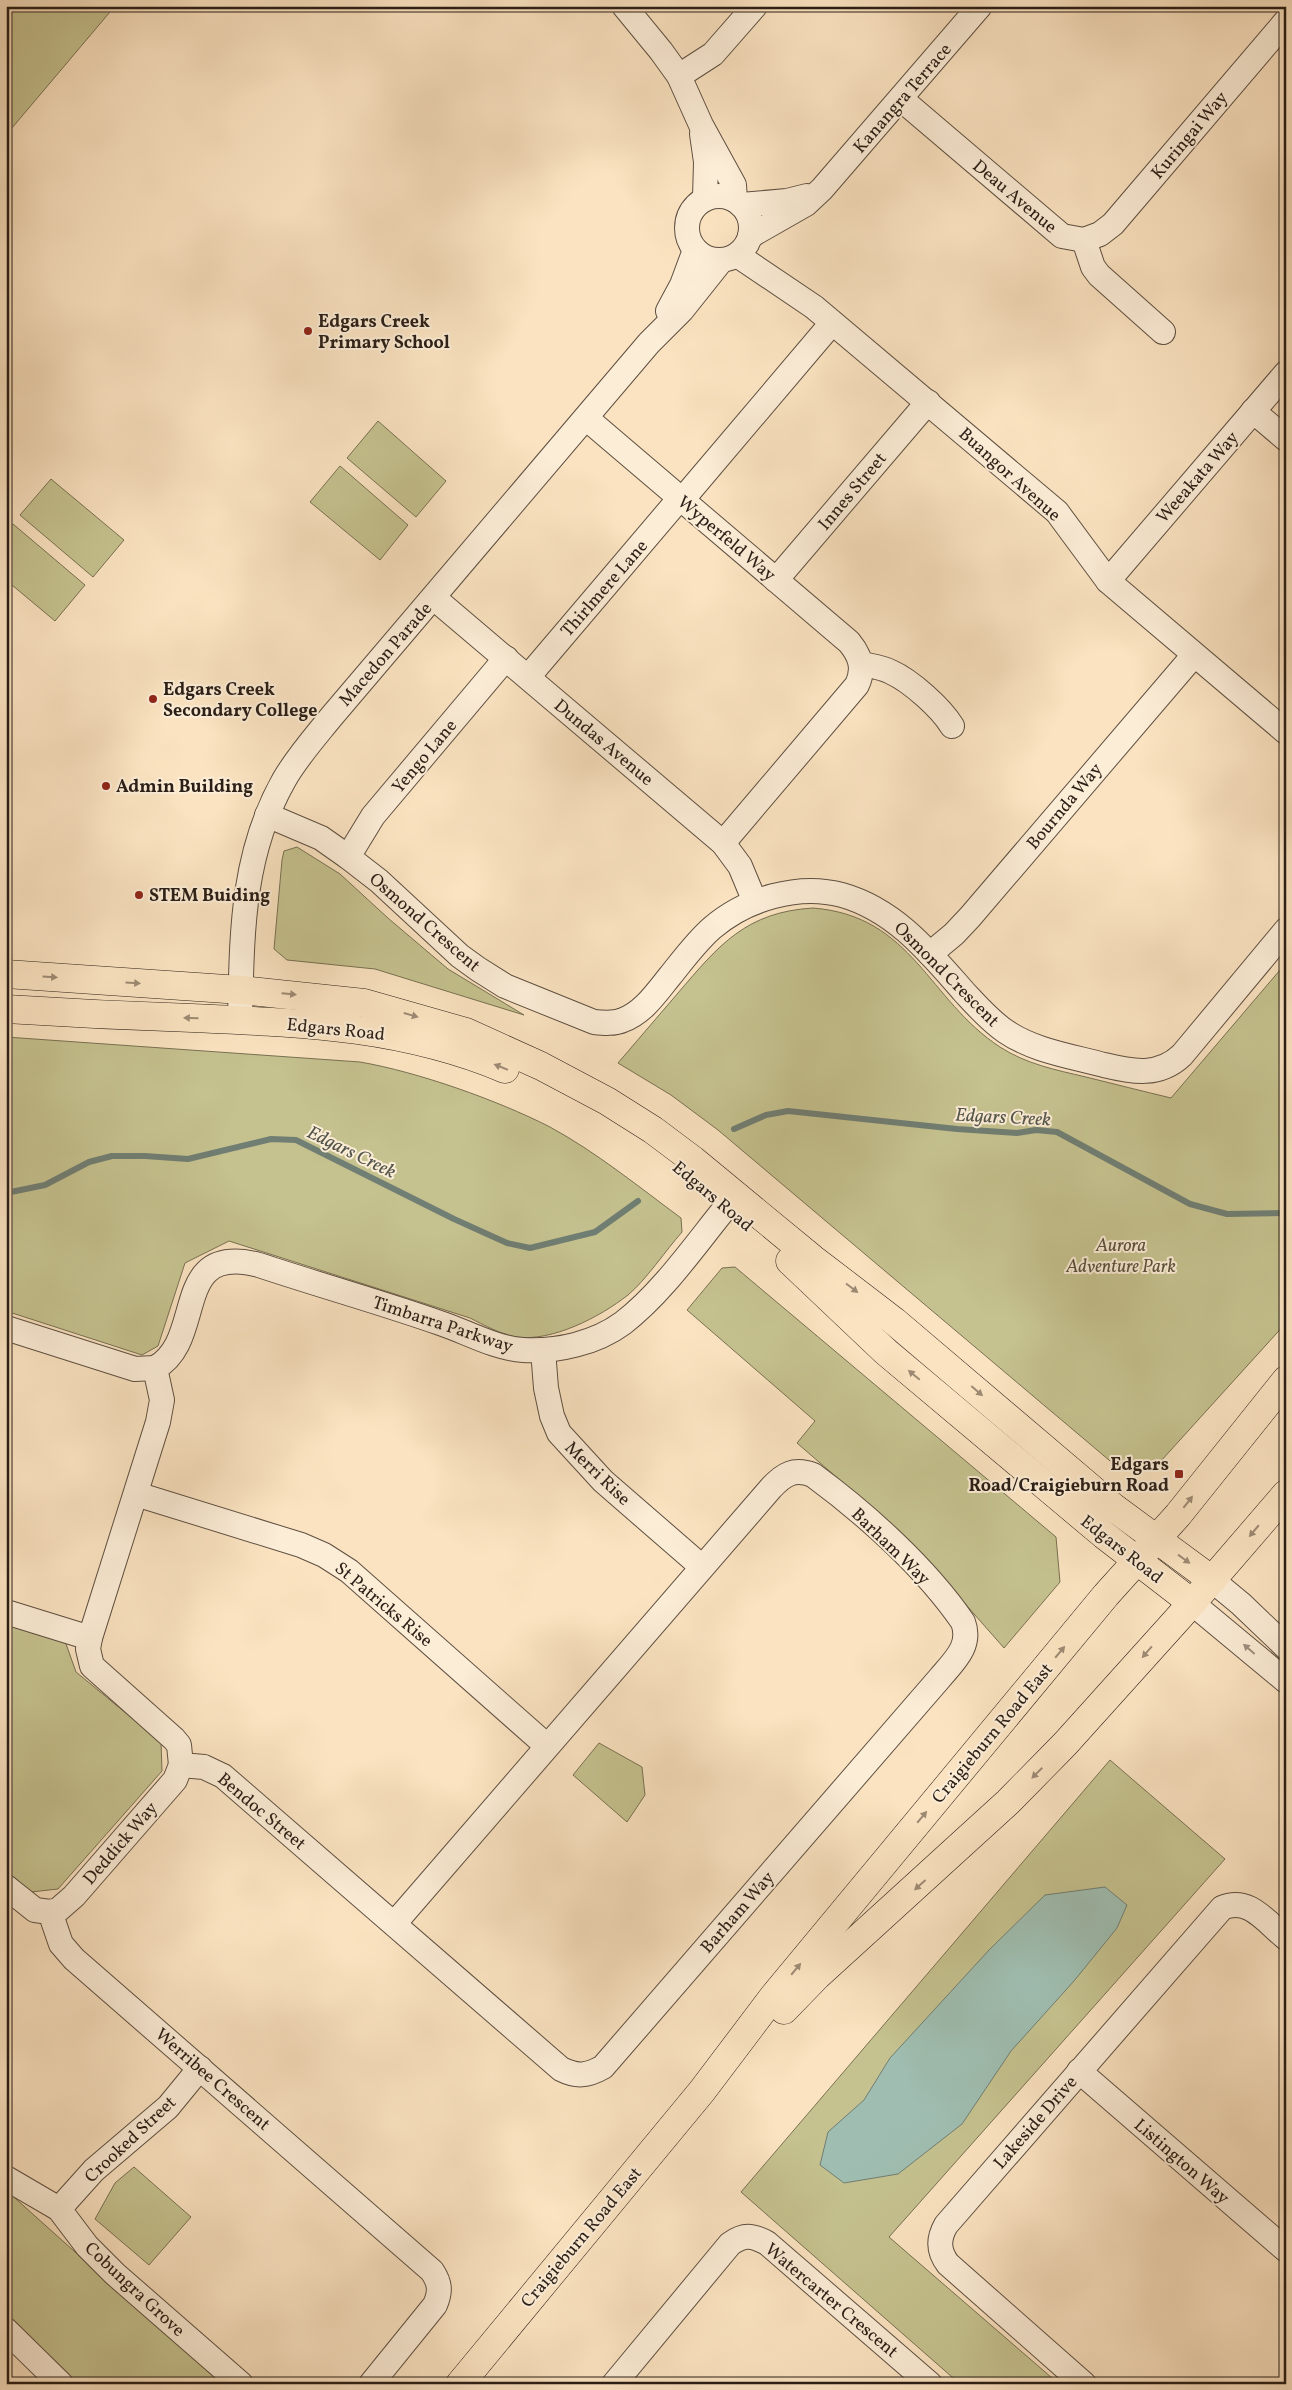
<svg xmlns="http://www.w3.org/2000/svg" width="1292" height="2390" viewBox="0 0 1292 2390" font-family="Vollkorn,serif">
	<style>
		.green { fill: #c5c28f; stroke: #787052 }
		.water { fill: #9fbeb1; stroke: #707e73 }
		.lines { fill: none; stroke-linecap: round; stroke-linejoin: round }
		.stream { stroke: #707e73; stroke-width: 6 }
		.minor-casing { stroke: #5e4f41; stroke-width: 26 }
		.major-casing { stroke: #2a1e16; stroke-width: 29 }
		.minor { stroke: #fcedd7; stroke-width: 24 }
		.major { stroke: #fbe3c1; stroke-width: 28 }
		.oneway { fill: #9d8a74 }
		.oneway2 { fill: #9e9080 }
		.poi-dot { fill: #8f2418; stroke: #fcedd7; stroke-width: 2 }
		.labels { text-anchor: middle; stroke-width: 4; stroke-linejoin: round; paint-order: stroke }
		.street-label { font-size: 18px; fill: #2a1e16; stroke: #fcedd7 }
		.poi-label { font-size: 18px; font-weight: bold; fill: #2a1e16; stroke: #fcedd7; text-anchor: start }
		.park-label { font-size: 18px; font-style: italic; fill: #584f3a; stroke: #fcedd7 }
		.water-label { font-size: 19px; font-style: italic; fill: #53564c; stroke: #fcedd7 }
	</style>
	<rect width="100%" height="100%" fill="#fbe3c1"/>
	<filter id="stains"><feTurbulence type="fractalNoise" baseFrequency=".004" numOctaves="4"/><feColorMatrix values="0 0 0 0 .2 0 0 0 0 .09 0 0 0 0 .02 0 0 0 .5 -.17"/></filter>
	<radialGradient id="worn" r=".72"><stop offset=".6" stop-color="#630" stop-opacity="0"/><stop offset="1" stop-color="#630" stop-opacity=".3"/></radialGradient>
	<g class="green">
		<path d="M6 6H115L6 135Z"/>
		<path d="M378 421 446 481 416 517 347 458Z"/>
		<path d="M340 466 408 525 380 560 310 502Z"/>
		<path d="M51 479 124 540 93 577 20 515Z"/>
		<path d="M13 524 85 585 55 621 6 580V532Z"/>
		<path d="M297 847 340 874 389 919 448 969 524 1015 375 969 287 960 274 949 282 860 284 851Z"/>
		<path d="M813 908C913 916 928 1000 1000 1047 1026 1064 1056 1070 1086 1077 1114 1084 1142 1091 1171 1098L1286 963V1323L1160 1462 1116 1466 718 1130 671 1095 618 1063C638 1040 658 1016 678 993 719 945 746 912 813 908Z"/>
		<path d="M6 1037 360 1062C418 1072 497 1100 550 1127 596 1152 639 1187 681 1218L682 1232C666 1250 646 1280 628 1295 600 1317 552 1342 516 1337 500 1334 484 1325 470 1318L229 1241 185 1263 158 1346 142 1355 6 1311Z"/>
		<path d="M735 1267 1056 1537 1060 1582 1004 1648 909 1540 797 1443 815 1421 687 1310 722 1268Z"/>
		<path d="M6 1623 65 1641 76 1672 161 1742 162 1771 58 1889 31 1892 6 1870Z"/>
		<path d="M599 1743 642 1767 645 1795 627 1822 573 1775Z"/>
		<path d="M1110 1760 1225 1859 889 2237 1059 2384H960L741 2192Z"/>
		<path d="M134 2167 191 2217 149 2265 95 2219 115 2183Z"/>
		<path d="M6 2190 222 2384H77L6 2318Z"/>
	</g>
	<path class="water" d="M1105 1887 1127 1905 1117 1928 1074 1981 1011 2051 962 2124 898 2174 844 2183 820 2165 828 2132 864 2100 890 2058 989 1950 1045 1895Z"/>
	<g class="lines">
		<g class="stream">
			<path d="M734 1129 766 1115 788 1111 957 1129 1017 1133 1036 1130 1057 1132 1190 1204 1227 1214 1286 1213"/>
			<path d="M6 1193 45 1185 89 1162 112 1156H145L188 1159 271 1139 296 1140 454 1219 507 1243 530 1248 595 1232 638 1201"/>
		</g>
		<g class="minor-casing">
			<g id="minor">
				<path d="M624 6 661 51 679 76 701 125 734 185 735 200"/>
				<path d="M679 76 713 54 755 6"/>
				<path d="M901 99 1062 236 1084 240 1093 267 1099 275 1163 332"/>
				<path d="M702 134 706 162 705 198"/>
				<circle cx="719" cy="228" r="32"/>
				<path d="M741 205 787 201 807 196"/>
				<path d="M750 236 806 204 822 189 980 6"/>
				<path d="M1084 240 1100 234 1113 224 1286 21"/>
				<path d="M737 255 814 307 1057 512 1108 581 1286 732"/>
				<path d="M668 311 682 285 695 250"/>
				<path d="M1253 411 1286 439"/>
				<path d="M586 418 849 642C860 655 865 668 857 685L723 843"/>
				<path d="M682 500 832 323"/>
				<path d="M776 580 928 402"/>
				<path d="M1108 581 1286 373"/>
				<path d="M434 598 723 843 740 866 755 902"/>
				<path d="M861 664C871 666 882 667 891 672 911 681 941 708 952 726"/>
				<path d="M528 677 680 498"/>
				<path d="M267 815 321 838 348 857 379 881 460 956 478 969 505 986 594 1022C604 1023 614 1024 623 1020 643 1013 657 992 670 976 683 960 696 942 712 928 746 899 798 883 842 895 895 910 929 952 964 992 977 1006 989 1020 1005 1031 1034 1051 1071 1056 1104 1065 1133 1072 1159 1077 1182 1055L1286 930"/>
				<path d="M348 857 373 816 506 658"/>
				<path d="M930 954 954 934 970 917 1194 655"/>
				<path d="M240 1020C242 936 241 856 284 780 297 757 315 737 332 716L649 343 682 310 721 261"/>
				<path d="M6 1328 135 1369 155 1368"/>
				<path d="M543 1350 546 1388 552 1416 559 1433 603 1481 702 1567"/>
				<path d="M136 1494 301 1545 324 1555 349 1571 547 1746"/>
				<path d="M1212 1580 1241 1604 1286 1647"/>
				<path d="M1192 1603 1286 1681"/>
				<path d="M6 1612 90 1638"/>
				<path d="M6 1887 35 1910 50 1912 61 1944 74 1959 432 2271C440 2283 441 2291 435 2305L371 2384"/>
				<path d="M50 1912 58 1910 74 1896 175 1780 181 1765"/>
				<path d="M394 1924 771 1488C784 1474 794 1468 813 1475 866 1514 926 1568 963 1622 972 1646 954 1661 939 1679L603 2067C587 2076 577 2077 561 2069L223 1776 204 1767 181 1765 179 1745 174 1739 92 1666 88 1649 90 1638 158 1422 162 1400 155 1368C207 1340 169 1242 259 1265 319 1285 380 1302 440 1323 467 1332 494 1348 523 1350 557 1352 596 1343 623 1323 666 1290 701 1236 736 1195"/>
				<path d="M1079 2071 1286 2250"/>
				<path d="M6 2178 59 2209 87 2246 115 2274 241 2384"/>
				<path d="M59 2209 94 2170 168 2107 200 2068"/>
				<path d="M6 2330 61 2384"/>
				<path d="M614 2384 730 2244C744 2234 752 2235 767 2243L930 2384"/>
				<path d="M1084 2384 948 2264C938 2251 938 2239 946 2225L1222 1908C1249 1896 1266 1922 1286 1938"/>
			</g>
		</g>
		<g class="major-casing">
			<g id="major">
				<path d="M6 974 241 990 364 1003 466 1032 541 1066 607 1101 653 1130 693 1160 813 1259 894 1321 1113 1507 1212 1580"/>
				<path d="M6 1009C68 1013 130 1016 192 1018 303 1023 402 1026 505 1069"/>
				<path d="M790 1261 886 1352 1104 1535 1192 1603"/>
				<path d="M784 2010 817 1976 1008 1802 1065 1744 1192 1603 1286 1494"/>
				<path d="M460 2384 702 2091 773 1997 1106 1595 1178 1515 1286 1380"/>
			</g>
		</g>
		<use href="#minor" class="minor"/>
		<use href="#major" class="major"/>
	</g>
	<defs><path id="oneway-solid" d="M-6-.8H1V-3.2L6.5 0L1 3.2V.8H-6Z" transform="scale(1.25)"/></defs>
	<g class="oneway">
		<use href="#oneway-solid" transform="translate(50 977) rotate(4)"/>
		<use href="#oneway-solid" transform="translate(133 983) rotate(4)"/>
		<use href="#oneway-solid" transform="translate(289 994) rotate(5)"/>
		<use href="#oneway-solid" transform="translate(411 1015) rotate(16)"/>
		<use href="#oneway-solid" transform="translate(191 1018) rotate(-178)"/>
		<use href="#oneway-solid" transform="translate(501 1067) rotate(-158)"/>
		<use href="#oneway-solid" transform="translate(852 1288) rotate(37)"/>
		<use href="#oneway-solid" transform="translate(914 1375) rotate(-140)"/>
		<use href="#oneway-solid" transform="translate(977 1391) rotate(41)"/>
		<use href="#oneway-solid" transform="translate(1188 1502) rotate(-52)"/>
		<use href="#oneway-solid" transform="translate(1254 1531) rotate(130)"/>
		<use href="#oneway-solid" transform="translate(1184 1559) rotate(36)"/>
		<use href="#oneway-solid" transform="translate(1060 1652) rotate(-50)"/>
		<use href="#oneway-solid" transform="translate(1147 1652) rotate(131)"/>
		<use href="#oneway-solid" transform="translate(1037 1773) rotate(135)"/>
		<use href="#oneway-solid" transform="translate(922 1817) rotate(-50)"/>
		<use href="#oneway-solid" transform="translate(920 1885) rotate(138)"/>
		<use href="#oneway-solid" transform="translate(796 1969) rotate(-50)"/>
	</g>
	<use class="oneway2" href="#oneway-solid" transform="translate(1249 1649) rotate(-139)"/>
	<g class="poi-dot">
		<circle cx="308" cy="331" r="5"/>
		<circle cx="153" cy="699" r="5"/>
		<circle cx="106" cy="786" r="5"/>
		<circle cx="139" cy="895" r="5"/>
		<rect x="1174" y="1469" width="10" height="10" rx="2.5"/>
	</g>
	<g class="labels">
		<g class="street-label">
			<text transform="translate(902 98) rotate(-49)" y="6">Kanangra Terrace</text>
			<text transform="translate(1189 135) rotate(-50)" y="6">Kuringai Way</text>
			<text transform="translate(1015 196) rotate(40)" y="6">Deau Avenue</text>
			<text transform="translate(1010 474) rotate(42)" y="6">Buangor Avenue</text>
			<text transform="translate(1197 477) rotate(-49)" y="6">Weeakata Way</text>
			<text transform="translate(852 491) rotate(-50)" y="6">Innes Street</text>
			<text transform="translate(727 538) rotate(40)" y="6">Wyperfeld Way</text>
			<text transform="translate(604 588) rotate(-49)" y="6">Thirlmere Lane</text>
			<text transform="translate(385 654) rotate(-49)" y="6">Macedon Parade</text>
			<text transform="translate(604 742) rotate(40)" y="6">Dundas Avenue</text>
			<text transform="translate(424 756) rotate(-50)" y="6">Yengo Lane</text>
			<text transform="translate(1064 806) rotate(-50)" y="6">Bournda Way</text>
			<text transform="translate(425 922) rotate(41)" y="6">Osmond Crescent</text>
			<text transform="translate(947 974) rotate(45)" y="6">Osmond Crescent</text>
			<text transform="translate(336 1029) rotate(6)" y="6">Edgars Road</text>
			<text transform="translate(713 1196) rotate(40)" y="6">Edgars Road</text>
			<text transform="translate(443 1324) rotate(18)" y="6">Timbarra Parkway</text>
			<text transform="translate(598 1473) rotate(44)" y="6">Merri Rise</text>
			<text transform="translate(891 1546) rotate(44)" y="6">Barham Way</text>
			<text transform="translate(1122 1549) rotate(38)" y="6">Edgars Road</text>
			<text transform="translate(384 1604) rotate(40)" y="6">St Patricks Rise</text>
			<text transform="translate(992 1733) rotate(-50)" y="6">Craigieburn Road East</text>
			<text transform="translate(262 1811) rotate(40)" y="6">Bendoc Street</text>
			<text transform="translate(120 1843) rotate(-49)" y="6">Deddick Way</text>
			<text transform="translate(737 1912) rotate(-49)" y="6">Barham Way</text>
			<text transform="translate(213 2079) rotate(41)" y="6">Werribee Crescent</text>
			<text transform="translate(1035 2122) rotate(-49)" y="6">Lakeside Drive</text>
			<text transform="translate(130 2139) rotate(-43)" y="6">Crooked Street</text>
			<text transform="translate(1182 2161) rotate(41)" y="6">Listington Way</text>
			<text transform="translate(581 2237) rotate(-50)" y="6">Craigieburn Road East</text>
			<text transform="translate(135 2289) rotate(43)" y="6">Cobungra Grove</text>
			<text transform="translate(832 2300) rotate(40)" y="6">Watercarter Crescent</text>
		</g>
		<g class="poi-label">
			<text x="318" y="327">Edgars Creek<tspan x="318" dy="21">Primary School</tspan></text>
			<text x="163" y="695">Edgars Creek<tspan x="163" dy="21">Secondary College</tspan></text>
			<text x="116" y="792">Admin Building</text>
			<text x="149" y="901">STEM Buiding</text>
			<text x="1169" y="1470" text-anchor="end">Edgars<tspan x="1169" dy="21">Road/Craigieburn Road</tspan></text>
		</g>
		<g class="park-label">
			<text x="1121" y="1251">Aurora<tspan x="1121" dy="21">Adventure Park</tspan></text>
		</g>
		<g class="water-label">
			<text transform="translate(1003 1116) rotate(3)" y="7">Edgars Creek</text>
			<text transform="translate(352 1151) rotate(26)" y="7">Edgars Creek</text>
		</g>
	</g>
	<rect width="1292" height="2390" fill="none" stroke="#fbe3c1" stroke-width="25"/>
	<rect x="8" y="8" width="1277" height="2375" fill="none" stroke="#2a1e16" stroke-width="2.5"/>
	<rect x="12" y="12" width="1267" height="2365" fill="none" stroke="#2a1e16"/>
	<rect width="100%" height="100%" filter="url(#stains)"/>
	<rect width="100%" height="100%" fill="url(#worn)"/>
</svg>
